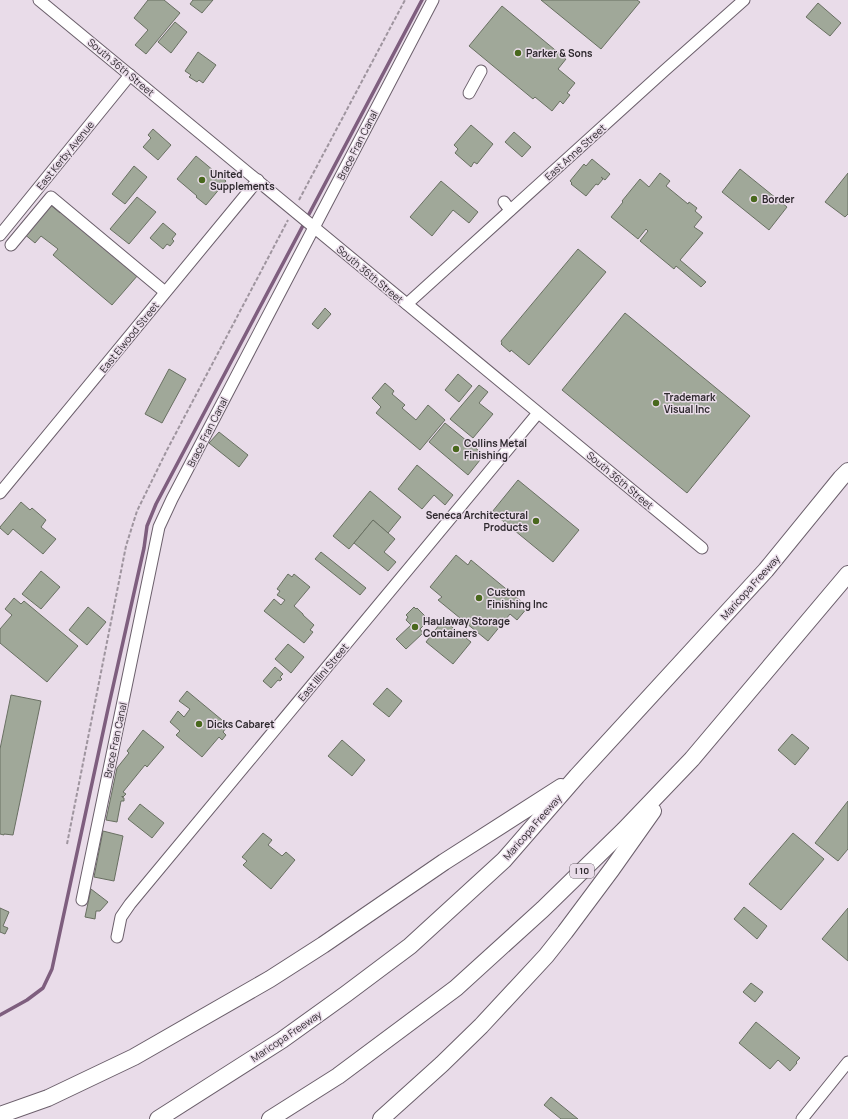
<svg xmlns="http://www.w3.org/2000/svg" width="848" height="1119" viewBox="0 0 848 1119" font-family="Manrope,sans-serif">
	<style>
		.lines { fill: none; stroke-linecap: round; stroke-linejoin: round }
		.stream { stroke: #7e5e7e; stroke-width: 3.5 }
		.building { fill: #a0a899; stroke: #697062 }
		.minor-casing { stroke: #6b5f6b; stroke-width: 13 }
		.highway-casing { stroke: #6b5f6b; stroke-width: 18 }
		.path { stroke: #9f959f; stroke-width: 2; stroke-dasharray: 4 2; stroke-linecap: butt }
		.minor { stroke: #fff; stroke-width: 11 }
		.highway { stroke: #fff; stroke-width: 16 }
		.poi-dot { fill: #49681d; stroke: #e9dce9; stroke-width: 1.5 }
		.labels { text-anchor: middle; stroke-width: 3; stroke-linejoin: round; paint-order: stroke }
		.shield { fill: #e9dce9; stroke: #665f66; stroke-width: 1 }
		.shield-label { font-size: 9px; font-weight: bold; fill: #2e292e }
		.poi-label { font-size: 10px; font-weight: bold; fill: #2e292e; stroke: #e9dce9; text-anchor: start }
		.street-label { font-size: 10px; fill: #2e292e; stroke: #e9dce9 }
	</style>
	<rect width="100%" height="100%" fill="#e9dce9"/>
	<g class="lines">
		<path class="stream" d="M0 1015 27 1000 43 988 52 969 108 709 144 548 147 526 156 504 422 0"/>
	</g>
	<g class="building">
		<path d="M148 0H164L180 13 146 54 135 45 148 30 134 18Z"/>
		<path d="M193 0H213L202 13 190 4Z"/>
		<path d="M541 0H637L640 2 601 49Z"/>
		<path d="M818 3 841 23 830 36 806 17Z"/>
		<path d="M502 6 566 59 558 69 575 83 567 93 570 95 563 104 560 101 552 111 535 97 533 99 469 46Z"/>
		<path d="M175 22 187 32 171 53 158 42Z"/>
		<path d="M198 52 216 65 203 83 199 80 197 82 189 77 191 75 185 71Z"/>
		<path d="M471 125 493 144 477 164 474 162 471 167 455 153 458 149 454 145Z"/>
		<path d="M153 129 171 145 158 160 143 147 151 138 148 135Z"/>
		<path d="M514 132 531 147 522 157 505 142Z"/>
		<path d="M196 156 226 181 206 205 196 197 197 196 177 179Z"/>
		<path d="M592 159 610 174 605 180 601 177 603 179 598 185 596 184 586 196 571 184 572 183 570 181 584 164 586 166Z"/>
		<path d="M134 166 147 177 125 204 112 194Z"/>
		<path d="M740 169 787 207 769 230 722 192Z"/>
		<path d="M660 173 670 181 666 186 688 204 689 202 697 208 695 211 702 217 694 227 703 233 680 260 706 282 701 287 676 266 674 269 640 241 648 231 646 229 638 239 611 217 623 202 622 201 640 179 649 187Z"/>
		<path d="M848 173V214L845 217 825 202Z"/>
		<path d="M441 181 478 212 469 223 453 210 432 236 410 217Z"/>
		<path d="M137 197 156 212 129 244 110 229Z"/>
		<path d="M48 203 60 213 62 211 138 275 112 305 53 255 58 249 41 236 35 243 23 233Z"/>
		<path d="M163 223 176 234 172 239 174 241 170 246 167 244 163 249 150 238Z"/>
		<path d="M578 249 606 272 529 365 511 350 510 352 501 344 502 343 501 341Z"/>
		<path d="M325 308 331 314 318 329 312 324Z"/>
		<path d="M625 313 750 416 687 493 562 390Z"/>
		<path d="M169 369 186 379 162 423 145 414Z"/>
		<path d="M458 374 472 386 459 402 445 390Z"/>
		<path d="M385 383 394 391 392 394 405 405 402 408 416 420 428 405 445 420 420 450 376 413 381 407 372 398Z"/>
		<path d="M479 385 488 392 479 403 493 414 473 438 450 419Z"/>
		<path d="M445 423 484 455 468 475 429 442Z"/>
		<path d="M219 432 248 455 239 467 209 443Z"/>
		<path d="M417 465 453 495 445 505 434 495 422 509 398 489Z"/>
		<path d="M518 480 579 530 553 562 492 512Z"/>
		<path d="M370 491 401 517 388 533 373 520 349 549 333 536Z"/>
		<path d="M21 502 30 510 32 508 46 520 41 527 56 539 43 554 13 529 8 535 0 528V527Z"/>
		<path d="M373 520 395 539 384 552 396 562 388 571 354 543Z"/>
		<path d="M321 552 366 588 360 595 315 559Z"/>
		<path d="M456 555 468 565 471 560 528 607 517 620 510 614 488 641 438 600 442 597 430 587Z"/>
		<path d="M41 571 60 587 41 609 22 594Z"/>
		<path d="M288 574 292 577 294 574 310 587 294 606 303 614V615L314 625 310 630 313 632 304 643 264 611 274 599 281 605 285 600 277 595 280 591 277 589Z"/>
		<path d="M14 598 21 604 24 601 78 646 47 682 0 643V629L12 615 5 609Z"/>
		<path d="M88 607 106 622 87 645 69 630Z"/>
		<path d="M414 607 416 609 417 608 429 620 420 629 423 633 406 649 396 639 411 625 406 620 408 617 406 615Z"/>
		<path d="M443 620 471 642 453 664 426 642Z"/>
		<path d="M288 644 304 657 291 673 275 659Z"/>
		<path d="M275 667 283 674 280 677 282 679 280 681 278 680 271 688 263 681Z"/>
		<path d="M387 688 402 701 389 717 373 704Z"/>
		<path d="M187 691 228 725 223 732 226 735 222 740 219 737 202 757 176 735 180 731 170 722 178 711 184 717 190 709 179 701Z"/>
		<path d="M11 695 41 701 13 835 4 834V835L0 834V749Z"/>
		<path d="M143 730 164 747 147 767 145 765 123 792 126 794 123 797 122 796V797L124 798V801H121L117 822 106 820 117 768 129 753 127 751Z"/>
		<path d="M792 734 809 748 795 765 778 750Z"/>
		<path d="M342 740 365 760 352 776 328 756Z"/>
		<path d="M848 801V849L838 861 815 843Z"/>
		<path d="M140 804 164 823 152 838 128 819Z"/>
		<path d="M103 831 123 836 114 881 94 877Z"/>
		<path d="M263 833 272 840 268 845 282 856 286 852 295 860 271 889 243 865 247 861 242 857Z"/>
		<path d="M793 833 824 859 781 910 749 884Z"/>
		<path d="M91 889 108 902 100 911H96L95 919 85 917Z"/>
		<path d="M744 907 767 926 757 939 734 919Z"/>
		<path d="M0 908 9 912 3 926 8 928 5 934 0 932Z"/>
		<path d="M848 908V961L822 939Z"/>
		<path d="M751 983 763 992 755 1002 743 992Z"/>
		<path d="M756 1022 800 1058 796 1062 797 1063 790 1071 778 1060 770 1069 739 1043Z"/>
		<path d="M551 1097 578 1119H561L544 1105Z"/>
	</g>
	<g class="lines">
		<g class="minor-casing">
			<g id="minor">
				<path d="M39 0 702 548"/>
				<path d="M469 93 481 71"/>
				<path d="M504 202 510 210"/>
				<path d="M0 235 130 75"/>
				<path d="M11 245 51 197 165 292"/>
				<path d="M407 304 664 71 744 0"/>
				<path d="M0 493 258 180"/>
				<path d="M82 900 159 527 172 499 433 0"/>
				<path d="M117 937 121 917 130 904 538 413"/>
				<path d="M802 1119 848 1062"/>
			</g>
		</g>
		<g class="highway-casing">
			<g id="highway">
				<path d="M0 1115 48 1098 134 1057 270 979 323 945 444 862 561 787"/>
				<path d="M158 1119 282 1040 346 994 410 946 504 860 577 776 766 570 841 478 848 471"/>
				<path d="M270 1119 338 1076 456 988 543 909 624 830 692 759 848 574"/>
				<path d="M381 1119 442 1064 481 1026 546 956 565 932 612 869 653 811"/>
			</g>
		</g>
		<g class="path">
			<path d="M299 200 405 0"/>
			<path d="M67 844 126 546 137 511 167 450 288 220"/>
		</g>
		<use href="#minor" class="minor"/>
		<use href="#highway" class="highway"/>
	</g>
	<g class="poi-dot">
		<circle cx="518" cy="53" r="4"/>
		<circle cx="202" cy="180" r="4"/>
		<circle cx="754" cy="199" r="4"/>
		<circle cx="656" cy="403" r="4"/>
		<circle cx="456" cy="449" r="4"/>
		<circle cx="536" cy="521" r="4"/>
		<circle cx="479" cy="598" r="4"/>
		<circle cx="415" cy="627" r="4"/>
		<circle cx="199" cy="724" r="4"/>
	</g>
	<g class="labels">
		<rect class="shield" x="570" y="864" width="24" height="14" rx="3"/>
		<g class="shield-label">
			<text x="582" y="874">I 10</text>
		</g>
		<g class="poi-label">
			<text x="526" y="57">Parker &amp; Sons</text>
			<text x="210" y="178">United<tspan x="210" dy="12">Supplements</tspan></text>
			<text x="762" y="203">Border</text>
			<text x="664" y="401">Trademark<tspan x="664" dy="12">Visual Inc</tspan></text>
			<text x="464" y="447">Collins Metal<tspan x="464" dy="12">Finishing</tspan></text>
			<text x="528" y="519" text-anchor="end">Seneca Architectural<tspan x="528" dy="12">Products</tspan></text>
			<text x="487" y="596">Custom<tspan x="487" dy="12">Finishing Inc</tspan></text>
			<text x="423" y="625">Haulaway Storage<tspan x="423" dy="12">Containers</tspan></text>
			<text x="207" y="728">Dicks Cabaret</text>
		</g>
		<g class="street-label">
			<text transform="translate(121 67) rotate(40)" y="4">South 36th Street</text>
			<text transform="translate(357 145) rotate(-63)" y="4">Brace Fran Canal</text>
			<text transform="translate(575 152) rotate(-42)" y="4">East Anne Street</text>
			<text transform="translate(65 155) rotate(-51)" y="4">East Kerby Avenue</text>
			<text transform="translate(370 274) rotate(40)" y="4">South 36th Street</text>
			<text transform="translate(129 337) rotate(-51)" y="4">East Elwood Street</text>
			<text transform="translate(207 432) rotate(-63)" y="4">Brace Fran Canal</text>
			<text transform="translate(620 480) rotate(40)" y="4">South 36th Street</text>
			<text transform="translate(750 587) rotate(-48)" y="4">Maricopa Freeway</text>
			<text transform="translate(323 672) rotate(-50)" y="4">East Illini Street</text>
			<text transform="translate(115 740) rotate(-78)" y="4">Brace Fran Canal</text>
			<text transform="translate(532 827) rotate(-49)" y="4">Maricopa Freeway</text>
			<text transform="translate(286 1036) rotate(-34)" y="4">Maricopa Freeway</text>
		</g>
	</g>
</svg>
